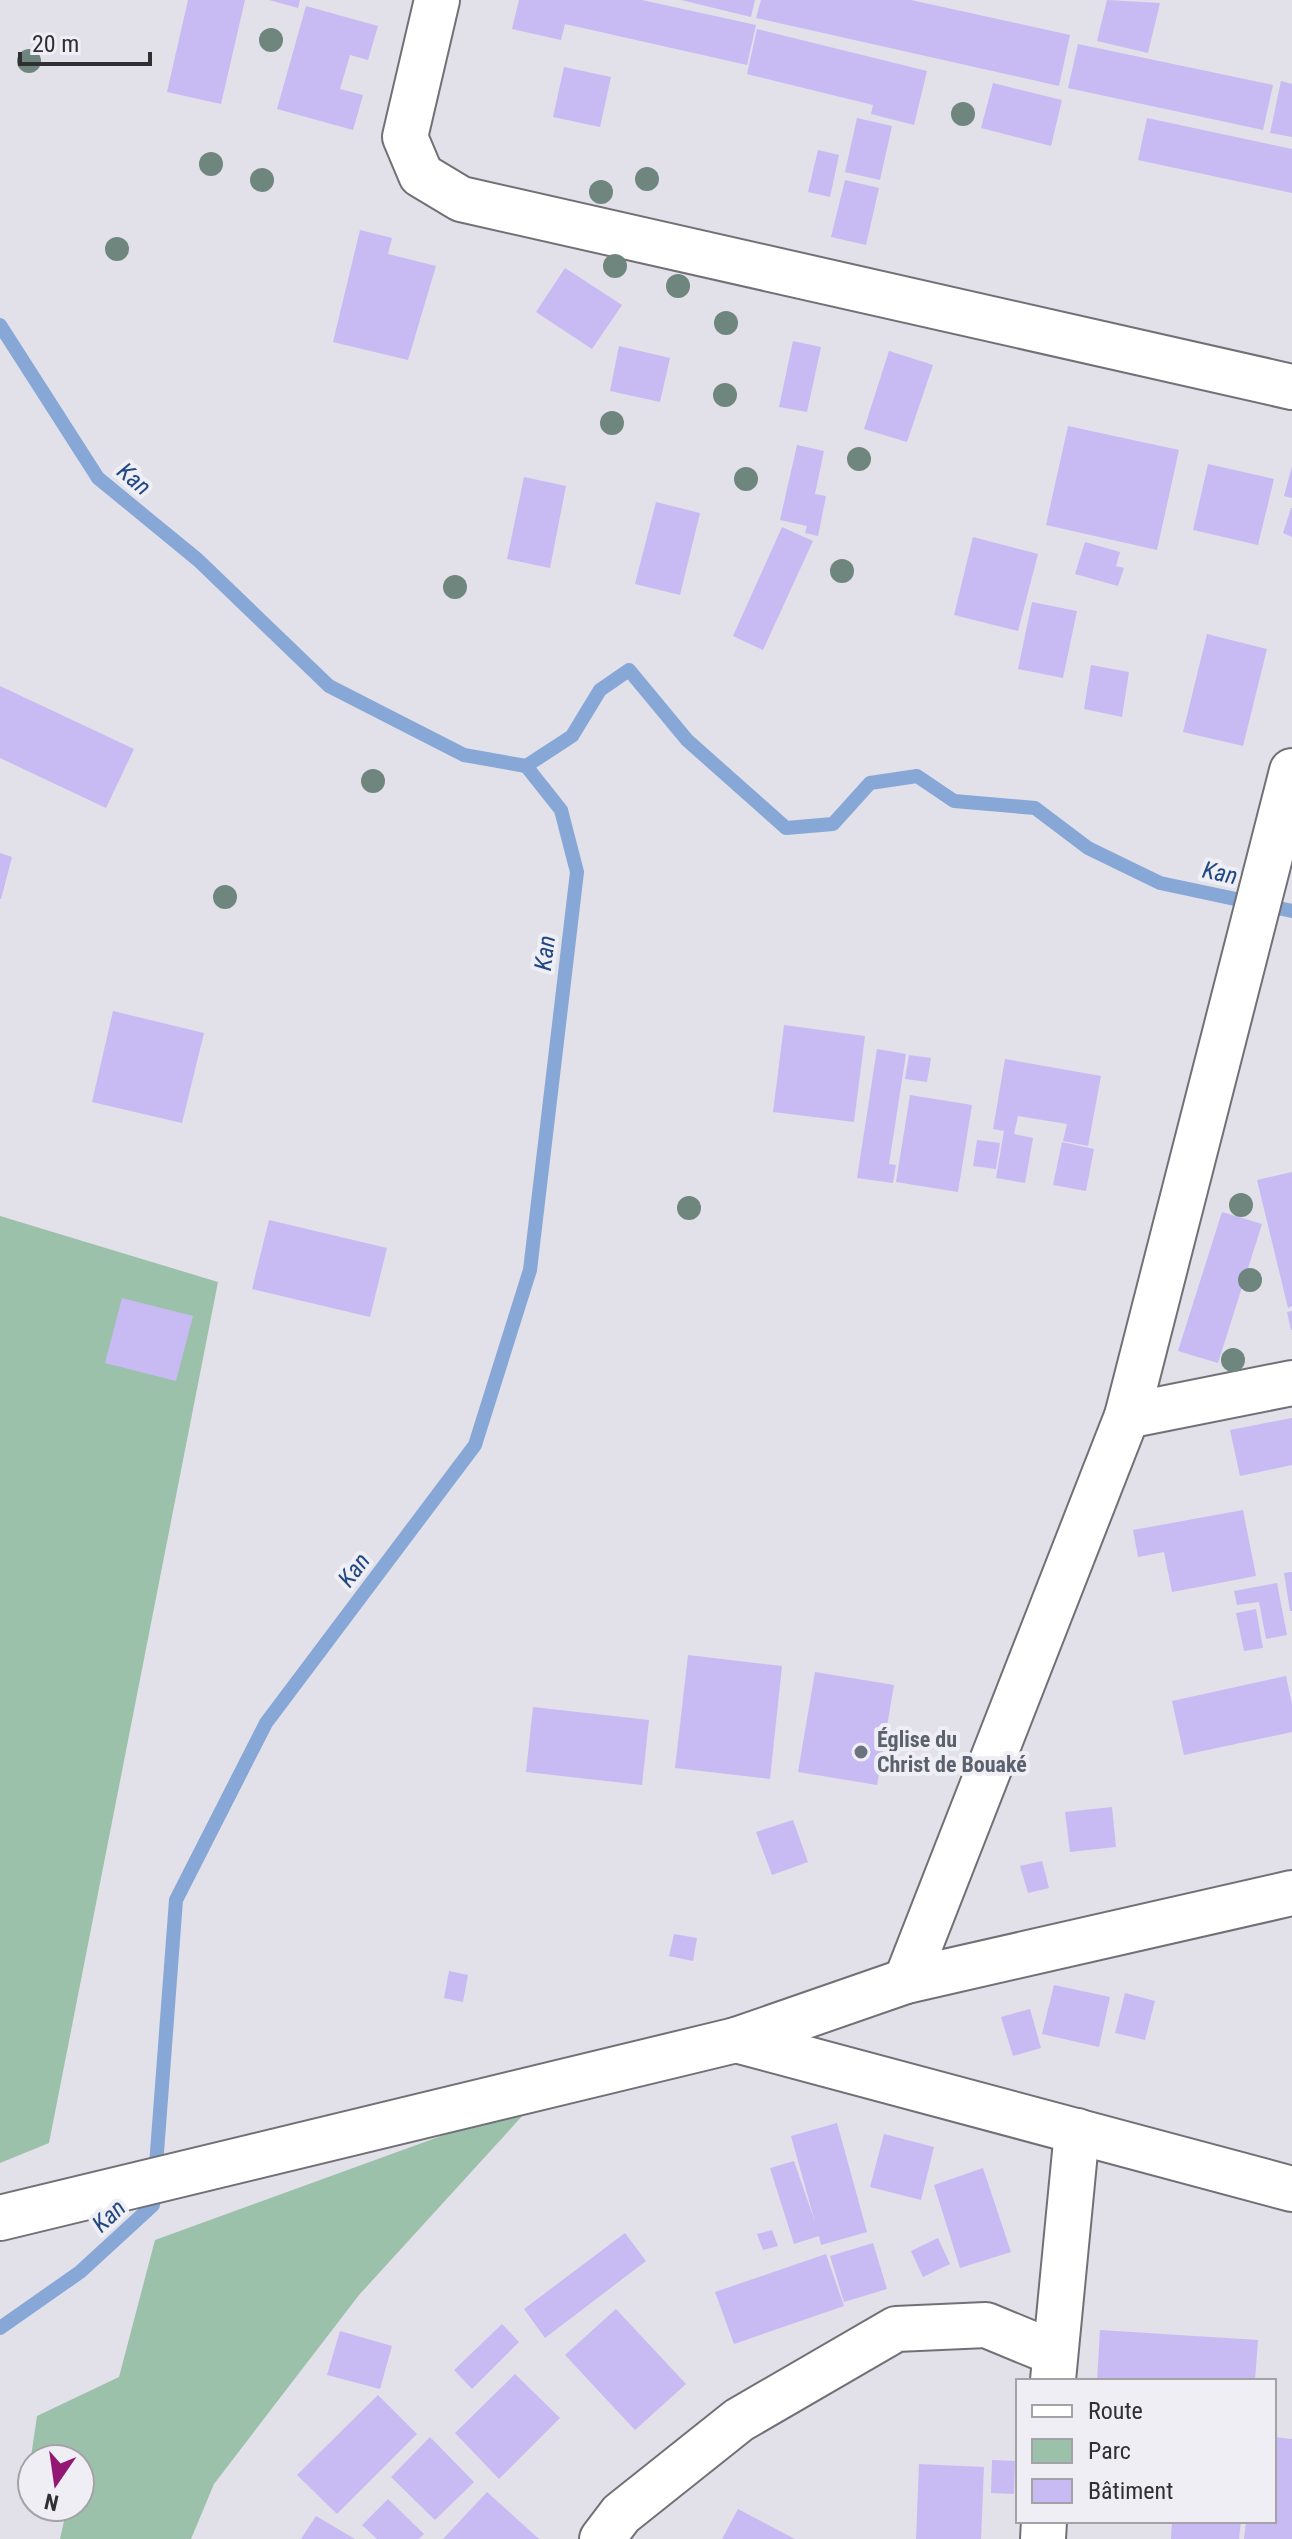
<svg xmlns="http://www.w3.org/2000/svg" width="1292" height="2539" viewBox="0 0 1292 2539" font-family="'Roboto Condensed',sans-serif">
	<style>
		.green { fill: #9cc1aa }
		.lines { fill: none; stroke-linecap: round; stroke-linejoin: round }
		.stream { stroke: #87a7d7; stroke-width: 14 }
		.building { fill: #c8bbf3 }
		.street-casing { stroke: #717076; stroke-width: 48 }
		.secondary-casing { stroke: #717076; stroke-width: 48 }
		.street { stroke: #fff; stroke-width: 44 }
		.secondary { stroke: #fff; stroke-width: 44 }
		.tree { fill: #6e867d }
		.worship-dot { fill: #6b7280; stroke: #efeef5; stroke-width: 3 }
		.labels { text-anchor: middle; stroke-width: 8; stroke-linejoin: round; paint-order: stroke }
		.worship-label { font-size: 22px; font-weight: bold; fill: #5b616d; stroke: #efeef5; text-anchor: start }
		.water-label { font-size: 24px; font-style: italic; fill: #214883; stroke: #efeef5 }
	</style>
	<rect width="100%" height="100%" fill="#e2e0e8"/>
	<g class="green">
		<path d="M0 1216 218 1282 49 2143 0 2163Z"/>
		<path d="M535 2102 359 2295 214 2484 191 2539H60L64 2521 50 2507H80V2459H32V2489L27 2484 37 2416 119 2377 155 2240Z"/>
	</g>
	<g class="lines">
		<g class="stream">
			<path d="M0 325 98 478 198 560 329 686 464 755 526 766 572 736 600 690 629 670 687 740 786 828 833 824 870 783 917 776 954 801 1035 808 1088 848 1160 883 1292 911"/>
			<path d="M0 2328 80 2272 153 2205 176 1900 266 1723 475 1445 530 1270 577 872 561 810 526 766"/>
		</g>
	</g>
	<g class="building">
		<path d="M188 0H245L221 104 167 92Z"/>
		<path d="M269 0H300L298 8Z"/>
		<path d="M519 0H642L756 25 747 65 565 24 561 40 512 29Z"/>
		<path d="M681 0H755L751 17Z"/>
		<path d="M761 0H911L1070 35 1059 86 756 18Z"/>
		<path d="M1107 0 1160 3 1148 53 1097 41Z"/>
		<path d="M306 6 378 26 368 60 350 55 340 89 363 95 353 130 277 109Z"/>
		<path d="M757 29 927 71 914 125 871 114 873 105 747 74Z"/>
		<path d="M1078 44 1273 85 1263 130 1068 88Z"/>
		<path d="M564 67 611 77 600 127 553 117Z"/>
		<path d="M1281 81 1292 84V137L1270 133Z"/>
		<path d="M993 83 1062 100 1051 146 981 128Z"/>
		<path d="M857 118 892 126 880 180 845 172Z"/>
		<path d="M1147 118 1292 149V193L1138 160Z"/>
		<path d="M818 150 839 155 830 197 808 192Z"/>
		<path d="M845 180 879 188 866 245 831 237Z"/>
		<path d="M360 230 392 238 388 254 436 266 408 360 333 342Z"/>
		<path d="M565 268 622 305 592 349 536 312Z"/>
		<path d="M793 341 821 347 807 412 779 407Z"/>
		<path d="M619 346 670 358 660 402 610 391Z"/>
		<path d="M889 351 933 365 907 442 864 429Z"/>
		<path d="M1068 426 1179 450 1157 550 1046 525Z"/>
		<path d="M797 445 824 451 815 494 826 496 818 536 805 533 807 526 780 520Z"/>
		<path d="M1208 464 1274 479 1258 545 1193 530Z"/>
		<path d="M1292 466V498L1284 496Z"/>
		<path d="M524 477 566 486 550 568 507 559Z"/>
		<path d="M656 502 700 513 680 595 635 584Z"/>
		<path d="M1291 508H1292V537L1283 533Z"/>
		<path d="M782 527 813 541 763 650 733 636Z"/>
		<path d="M973 537 1038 554 1018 631 954 615Z"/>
		<path d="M1085 542 1120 552 1116 566 1124 568 1118 586 1075 574Z"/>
		<path d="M1032 602 1077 611 1063 678 1018 669Z"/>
		<path d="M1207 634 1267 649 1243 746 1183 732Z"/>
		<path d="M1091 665 1129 672 1122 717 1084 709Z"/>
		<path d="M0 686 134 749 106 808 0 758Z"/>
		<path d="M0 853 12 857 1 899H0Z"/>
		<path d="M113 1011 204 1033 182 1123 92 1102Z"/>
		<path d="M784 1025 865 1036 854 1122 773 1112Z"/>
		<path d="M877 1049 906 1054 889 1164 896 1165 893 1183 857 1178Z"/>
		<path d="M909 1055 931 1058 927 1082 905 1079Z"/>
		<path d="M1005 1059 1101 1076 1088 1146 1063 1141 1067 1124 1018 1116 1014 1134 1033 1138 1025 1183 996 1178 1004 1131 993 1129Z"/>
		<path d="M910 1095 972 1105 958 1192 896 1182Z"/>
		<path d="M977 1140 1000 1143 996 1169 973 1166Z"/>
		<path d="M1062 1142 1094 1149 1086 1191 1053 1185Z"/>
		<path d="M1292 1172V1306L1288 1308 1257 1180Z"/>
		<path d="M1222 1212 1262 1224 1218 1363 1178 1351Z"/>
		<path d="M269 1220 387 1248 370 1317 252 1289Z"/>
		<path d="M122 1298 193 1316 176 1381 105 1363Z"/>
		<path d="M1292 1311V1330H1291L1287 1312Z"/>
		<path d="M1292 1418V1465L1240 1476 1230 1430Z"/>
		<path d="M1243 1510 1256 1576 1172 1592 1164 1552 1138 1557 1133 1530Z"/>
		<path d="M1292 1572V1611H1290L1284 1573Z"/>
		<path d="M1277 1583 1287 1635 1266 1639 1259 1602 1237 1605 1234 1591Z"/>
		<path d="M1256 1609 1263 1648 1244 1651 1236 1613Z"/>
		<path d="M688 1655 782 1666 770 1779 675 1768Z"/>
		<path d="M815 1672 894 1685 877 1785 798 1772Z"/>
		<path d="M1286 1676 1292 1704V1732L1184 1755 1172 1701Z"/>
		<path d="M533 1707 649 1720 642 1785 526 1772Z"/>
		<path d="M1112 1807 1116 1847 1070 1852 1065 1812Z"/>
		<path d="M793 1820 808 1862 772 1875 756 1832Z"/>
		<path d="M1042 1861 1049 1888 1028 1893 1020 1866Z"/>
		<path d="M674 1934 697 1938 693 1961 669 1956Z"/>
		<path d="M449 1971 468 1975 463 2002 444 1998Z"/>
		<path d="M1054 1985 1110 1997 1099 2047 1042 2034Z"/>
		<path d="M1125 1993 1155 2001 1145 2040 1115 2033Z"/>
		<path d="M1030 2009 1041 2048 1013 2056 1001 2017Z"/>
		<path d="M837 2123 867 2232 821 2245 819 2236 794 2244 770 2168 794 2161 815 2222 791 2136Z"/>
		<path d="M884 2134 934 2147 921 2200 870 2187Z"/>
		<path d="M983 2168 1011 2252 960 2268 934 2185Z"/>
		<path d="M772 2230 778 2246 763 2250 757 2234Z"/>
		<path d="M625 2233 646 2261 545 2338 524 2309Z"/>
		<path d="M938 2238 950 2264 923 2277 911 2251Z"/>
		<path d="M873 2243 887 2289 844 2302 830 2256Z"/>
		<path d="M826 2254 844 2306 734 2344 715 2292Z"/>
		<path d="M616 2309 686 2384 635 2430 565 2355Z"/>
		<path d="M502 2324 519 2342 472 2389 454 2370Z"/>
		<path d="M1100 2330 1258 2340 1255 2381H1097Z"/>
		<path d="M340 2331 392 2346 380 2389 327 2375Z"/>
		<path d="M515 2374 560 2418 499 2479 455 2433Z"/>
		<path d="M378 2395 417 2434 337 2514 297 2475Z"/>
		<path d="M430 2437 474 2482 435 2520 391 2477Z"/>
		<path d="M1274 2437 1292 2439V2539H1244L1246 2521H1274Z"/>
		<path d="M992 2460 1015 2461 1014 2494 991 2493Z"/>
		<path d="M919 2464 984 2467 981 2539H916Z"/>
		<path d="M487 2492 539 2539H443Z"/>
		<path d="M388 2499 424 2534 419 2539H377L362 2525Z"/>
		<path d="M738 2509 795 2539H722Z"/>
		<path d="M316 2516 355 2539H301Z"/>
		<path d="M1172 2521H1241L1239 2539H1171Z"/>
	</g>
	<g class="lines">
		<g class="street-casing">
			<g id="street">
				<path d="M437 0 405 137 421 175 461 199 1292 387"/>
				<path d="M1127 1416 1292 1383"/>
				<path d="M906 1981 1127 1416 1292 771"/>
				<path d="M736 2040 906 1981 1292 1893"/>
				<path d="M1053 2380 1077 2131"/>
				<path d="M602 2539 621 2514 739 2420 896 2329 986 2325 1054 2353"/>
				<path d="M1043 2539 1044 2521"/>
			</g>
		</g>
		<g class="secondary-casing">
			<path id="secondary" d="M0 2218 736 2040 1292 2189"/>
		</g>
		<use href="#street" class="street"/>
		<use href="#secondary" class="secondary"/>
	</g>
	<g class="tree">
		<circle cx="271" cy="40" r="12"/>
		<circle cx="29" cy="61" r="12"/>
		<circle cx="963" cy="114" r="12"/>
		<circle cx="211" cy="164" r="12"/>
		<circle cx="647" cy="179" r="12"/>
		<circle cx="262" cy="180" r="12"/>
		<circle cx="601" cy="192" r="12"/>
		<circle cx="117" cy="249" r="12"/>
		<circle cx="615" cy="266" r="12"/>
		<circle cx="678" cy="286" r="12"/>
		<circle cx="726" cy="323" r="12"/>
		<circle cx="725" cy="395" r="12"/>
		<circle cx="612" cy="423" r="12"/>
		<circle cx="859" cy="459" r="12"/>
		<circle cx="746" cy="479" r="12"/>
		<circle cx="842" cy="571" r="12"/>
		<circle cx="455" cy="587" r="12"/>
		<circle cx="373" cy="781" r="12"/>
		<circle cx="225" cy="897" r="12"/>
		<circle cx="1241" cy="1205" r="12"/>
		<circle cx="689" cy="1208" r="12"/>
		<circle cx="1250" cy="1280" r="12"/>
		<circle cx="1233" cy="1360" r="12"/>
	</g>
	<circle class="worship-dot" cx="861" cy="1752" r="8"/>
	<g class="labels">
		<g class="worship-label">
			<text x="877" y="1747">Église du<tspan x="877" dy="25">Christ de Bouaké</tspan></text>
		</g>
		<g class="water-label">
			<text transform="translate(134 479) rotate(40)" y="8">Kan</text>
			<text transform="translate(1220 873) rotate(12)" y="8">Kan</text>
			<text transform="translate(545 953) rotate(-83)" y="8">Kan</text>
			<text transform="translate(354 1570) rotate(-53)" y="8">Kan</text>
			<text transform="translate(109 2216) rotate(-43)" y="8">Kan</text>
		</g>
	</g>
	<rect x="1016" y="2379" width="260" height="144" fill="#efeef5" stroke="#a3a2a7" stroke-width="2"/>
	<rect x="1032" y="2405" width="40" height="12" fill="#ffffff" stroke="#a3a2a7" stroke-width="2"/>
	<text x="1088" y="2419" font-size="24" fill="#302f32">Route</text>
	<rect x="1032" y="2439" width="40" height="24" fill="#9cc1aa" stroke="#a3a2a7" stroke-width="2"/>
	<text x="1088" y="2459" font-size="24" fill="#302f32">Parc</text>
	<rect x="1032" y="2479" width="40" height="24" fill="#c8bbf3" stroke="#a3a2a7" stroke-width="2"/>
	<text x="1088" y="2499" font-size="24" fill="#302f32">Bâtiment</text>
	<g transform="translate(56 2483) rotate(193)"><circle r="38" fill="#efeef5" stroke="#a3a2a7" stroke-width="2"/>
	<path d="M0-6L14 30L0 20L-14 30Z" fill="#931873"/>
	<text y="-12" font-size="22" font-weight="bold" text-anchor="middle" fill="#302f32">N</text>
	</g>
	<path d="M20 52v12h130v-12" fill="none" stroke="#302f32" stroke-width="4"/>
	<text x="32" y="52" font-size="24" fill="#302f32" stroke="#efeef5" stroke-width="6" paint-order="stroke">20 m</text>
</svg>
